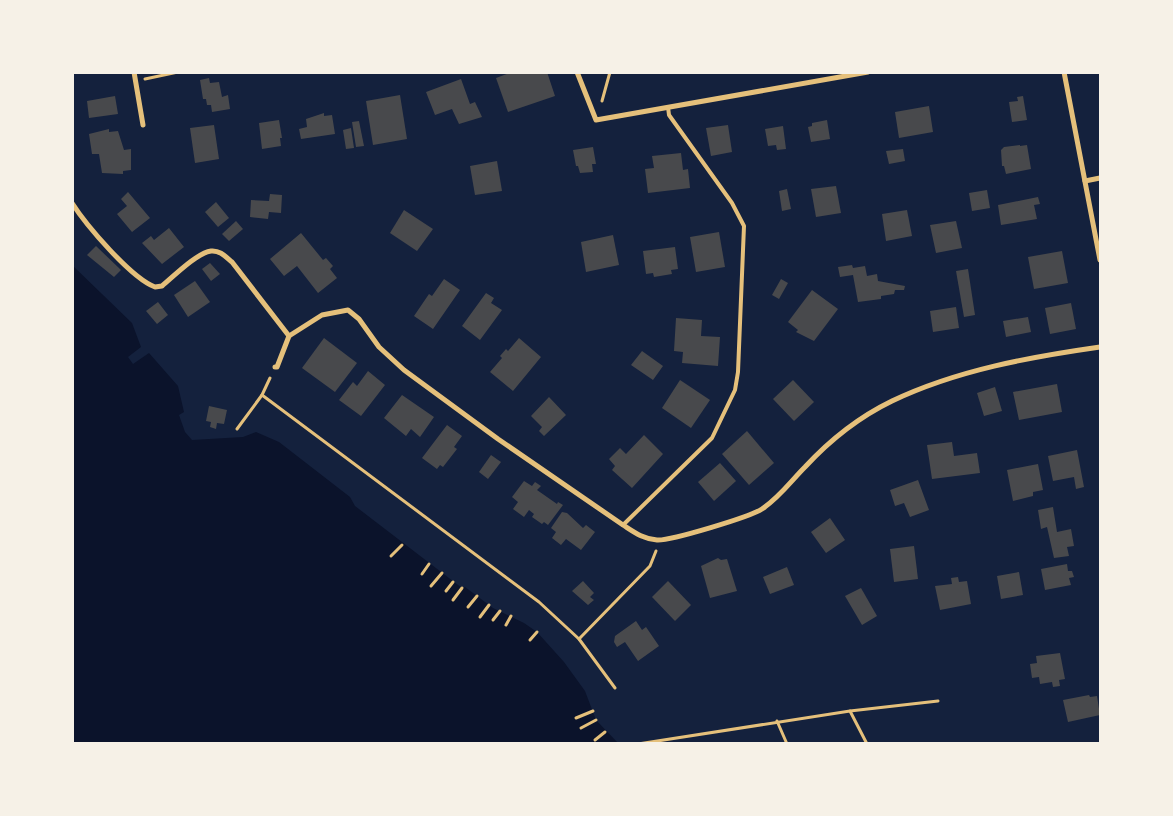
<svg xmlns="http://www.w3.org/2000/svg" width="1173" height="816" viewBox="0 0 1173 816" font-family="'Work Sans',sans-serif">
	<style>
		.water { fill: #0b132b }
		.building { fill: #48494c }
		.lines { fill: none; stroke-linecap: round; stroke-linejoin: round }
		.path { stroke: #e5c07b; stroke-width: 3 }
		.service { stroke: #e5c07b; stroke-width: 4 }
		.minor { stroke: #e5c07b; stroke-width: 5 }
	</style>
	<rect width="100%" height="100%" fill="#14213d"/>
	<path class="water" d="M72 265 132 323 141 347 128 357 133 364 149 353 178 386 184 412 179 415 185 432 192 440 243 437 256 432 279 442 350 497 355 506 462 588 465 587 493 608 524 623 537 632 564 662 585 691 596 720 618 743H73Z"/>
	<g class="building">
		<path d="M512 72H547L555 96 508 112 496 78Z"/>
		<path d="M209 78 210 83 219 82 222 97 228 95 230 109 212 112 211 105H207L206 99H203L200 80Z"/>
		<path d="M461 79 470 104 475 102 482 117 459 124 452 109 435 115 426 92Z"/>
		<path d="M400 95 407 139 373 145 366 101Z"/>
		<path d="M115 96 118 114 89 118 87 101Z"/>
		<path d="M1023 96 1027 120 1012 122 1009 102 1018 101 1017 97Z"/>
		<path d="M929 106 933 132 899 138 895 112Z"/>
		<path d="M324 113V116L332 115 335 134 301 139 299 129 307 127 306 119Z"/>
		<path d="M279 120 282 138H280L281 146 262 149 259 123Z"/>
		<path d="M827 120 830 139 811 142 808 127 812 126V123Z"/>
		<path d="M359 121 364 146 356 147 352 122Z"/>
		<path d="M214 125 219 159 195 163 190 128Z"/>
		<path d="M728 125 732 152 711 156 706 128Z"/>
		<path d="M783 126 786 149 777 150 776 145 768 146 765 129Z"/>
		<path d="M351 128 354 148 346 149 343 130Z"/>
		<path d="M109 129V132L118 131 124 150 131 149V170L123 171V174L102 173 99 154H92L89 134Z"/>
		<path d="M1020 145V146L1027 145 1031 169 1006 174 1004 166H1002L1001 150 1004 147Z"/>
		<path d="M593 147 596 164H592L593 172 580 173 578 166H576L573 150Z"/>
		<path d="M903 149 905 161 889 164 886 151Z"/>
		<path d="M681 153 683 170 688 169 690 188 648 193 645 169 654 168 652 156Z"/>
		<path d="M497 161 502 191 475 195 470 166Z"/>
		<path d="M836 186 841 213 816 217 811 189Z"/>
		<path d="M787 189 791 209 782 211 779 191Z"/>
		<path d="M987 190 990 208 972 211 969 193Z"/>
		<path d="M128 192 150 218 132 232 117 214 127 206 121 199Z"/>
		<path d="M270 194 282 195 281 213 269 212 268 219 250 217 251 200 269 201Z"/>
		<path d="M1038 197 1040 204 1034 205 1037 219 1001 225 998 205Z"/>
		<path d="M216 202 229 218 218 227 205 212Z"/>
		<path d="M404 210 433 229 417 251 390 233Z"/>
		<path d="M907 210 912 236 886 241 882 214Z"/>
		<path d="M236 221 243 229 229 241 222 234Z"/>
		<path d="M956 221 962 248 936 253 930 225Z"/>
		<path d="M169 228 184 247 162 264 142 243 151 236 154 240Z"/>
		<path d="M719 232 725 267 696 272 690 237Z"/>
		<path d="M301 233 323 260 326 258 333 266 330 269 337 278 318 293 297 266 284 276 270 259Z"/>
		<path d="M613 235 619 265 586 272 581 242Z"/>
		<path d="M96 246 121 270 114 277 87 255Z"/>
		<path d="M675 247 678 269 671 270 672 274 654 277 653 273 646 274 643 251Z"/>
		<path d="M1062 251 1068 283 1034 289 1028 257Z"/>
		<path d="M210 263 220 274 211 281 202 269Z"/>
		<path d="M852 265 853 268 865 266 867 276 877 274 878 281 905 286 904 290H895L894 294 881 296V299L858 302 853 275 840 277 838 267Z"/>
		<path d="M968 269 975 315 964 317 956 271Z"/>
		<path d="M444 279 460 290 433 329 414 316 429 294 432 296Z"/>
		<path d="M781 279 788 283 779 299 772 295Z"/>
		<path d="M195 281 210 302 188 317 174 295Z"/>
		<path d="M812 290 838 309 814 341 796 332 798 330 788 322Z"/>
		<path d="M486 293 494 298 491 303 502 310 480 340 462 326Z"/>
		<path d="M158 302 168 315 157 324 146 311Z"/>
		<path d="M1071 303 1076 329 1050 334 1045 308Z"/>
		<path d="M956 307 959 328 933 332 930 311Z"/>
		<path d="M1028 317 1031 332 1006 337 1003 321Z"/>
		<path d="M676 318 702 320 701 336 720 337 718 366 682 363 683 352 674 351Z"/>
		<path d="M324 338 357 363 335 392 302 368Z"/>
		<path d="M519 338 541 357 513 391 490 372 502 358 500 356 506 349 508 351Z"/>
		<path d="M642 351 663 366 653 380 631 365Z"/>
		<path d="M368 371 385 385 361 416 339 400 353 382 357 386Z"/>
		<path d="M680 380 710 400 691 428 662 408Z"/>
		<path d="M793 380 814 402 794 421 773 399Z"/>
		<path d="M1057 384 1062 412 1019 420 1013 392Z"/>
		<path d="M995 387 1002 411 984 416 977 393Z"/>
		<path d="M402 395 434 417 420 437 411 429 406 436 384 418Z"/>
		<path d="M549 397 566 415 544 436 539 431 542 427 531 416Z"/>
		<path d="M209 406 227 410 224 424 217 423 216 429 210 427 211 422 206 421Z"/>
		<path d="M447 425 462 436 454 447 457 449 443 467 440 465 437 469 422 458Z"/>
		<path d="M747 431 774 463 749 485 722 454Z"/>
		<path d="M644 435 663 454 632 488 612 470 615 466 609 459 620 448 626 454Z"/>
		<path d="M952 442 954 456 977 453 980 473 932 479 927 445Z"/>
		<path d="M1077 450 1084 487 1076 489 1074 477 1053 481 1048 456Z"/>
		<path d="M491 455 501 462 488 479 479 472Z"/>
		<path d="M720 463 736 481 714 501 698 482Z"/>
		<path d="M1038 464 1043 490 1033 492V496L1013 501 1007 470Z"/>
		<path d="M918 480 929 510 910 517 904 503 895 506 890 490Z"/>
		<path d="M524 481 532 486 535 482 541 486 537 490 557 504 558 502 563 505 548 525 544 522 542 524 532 517 534 514 529 510 524 517 513 509 518 502 512 497Z"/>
		<path d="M1053 507 1057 532 1071 529 1074 546 1067 547 1069 556 1054 558 1047 527 1041 529 1038 510Z"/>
		<path d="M562 512 567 513 583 528 586 525 595 532 581 550 566 539 561 545 552 538 556 532 551 528Z"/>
		<path d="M830 518 845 540 826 553 811 532Z"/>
		<path d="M914 546 918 579 894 582 890 549Z"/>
		<path d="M718 558 721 560 727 559 737 591 710 598 701 566Z"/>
		<path d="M1067 564 1068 571H1072L1074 577 1069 578 1071 585 1045 590 1041 569Z"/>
		<path d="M787 567 794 585 770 594 763 577Z"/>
		<path d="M1019 572 1023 595 1001 599 997 576Z"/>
		<path d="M958 577 959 582 967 581 971 604 940 610 935 586 952 584 951 578Z"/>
		<path d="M583 581 594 593 590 597 594 600 588 605 572 591Z"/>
		<path d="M668 581 691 605 675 621 652 597Z"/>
		<path d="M861 588 877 616 862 625 845 596Z"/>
		<path d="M636 621 642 630 646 627 659 646 638 661 625 642 617 647 614 642 615 636Z"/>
		<path d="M1060 653 1065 679 1059 680 1060 686 1053 687 1052 682 1040 684 1039 677 1032 678 1030 664 1037 663 1036 656Z"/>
		<path d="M1089 695 1090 697 1097 696 1100 715 1068 722 1063 700Z"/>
	</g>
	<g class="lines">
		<g class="path">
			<path d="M145 79 178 72"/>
			<path d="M602 101 610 72"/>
			<path d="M262 395 539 602 579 639 615 688"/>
			<path d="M237 429 262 395 270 378"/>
			<path d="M391 556 402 545"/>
			<path d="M422 574 429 564"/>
			<path d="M431 586 442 573"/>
			<path d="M446 591 453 582"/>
			<path d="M453 600 462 588"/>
			<path d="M468 607 477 596"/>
			<path d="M480 617 489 605"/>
			<path d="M493 620 500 611"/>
			<path d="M506 625 511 616"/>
			<path d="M579 639 650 566 656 551"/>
			<path d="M530 640 537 632"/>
			<path d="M850 711 867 744"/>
			<path d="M576 718 593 711"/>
			<path d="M777 721 787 744"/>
			<path d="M581 728 596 720"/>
			<path d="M595 740 605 732"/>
			<path d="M638 744 850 711 938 701"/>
		</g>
		<path class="service" d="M623 525 712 438 735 390 738 372 744 226 732 203 669 115 668 107"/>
		<g class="minor">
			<path d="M134 72 143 125"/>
			<path d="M577 72 596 120 868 72"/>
			<path d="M1064 72 1100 260"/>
			<path d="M1085 181 1100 178"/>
			<path d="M72 203C86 225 131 278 155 287L162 286C174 276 197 253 211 251 220 250 226 257 232 262L289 336"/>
			<path d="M275 367H277L289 336 322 315 348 310 359 319 379 347 404 370 498 439 623 525C634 532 643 539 657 540 670 541 750 517 762 509 779 498 791 481 805 467 830 440 859 417 892 401 957 370 1030 357 1100 347"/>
		</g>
	</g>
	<rect width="1173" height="816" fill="none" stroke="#f6f1e7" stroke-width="148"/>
</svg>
